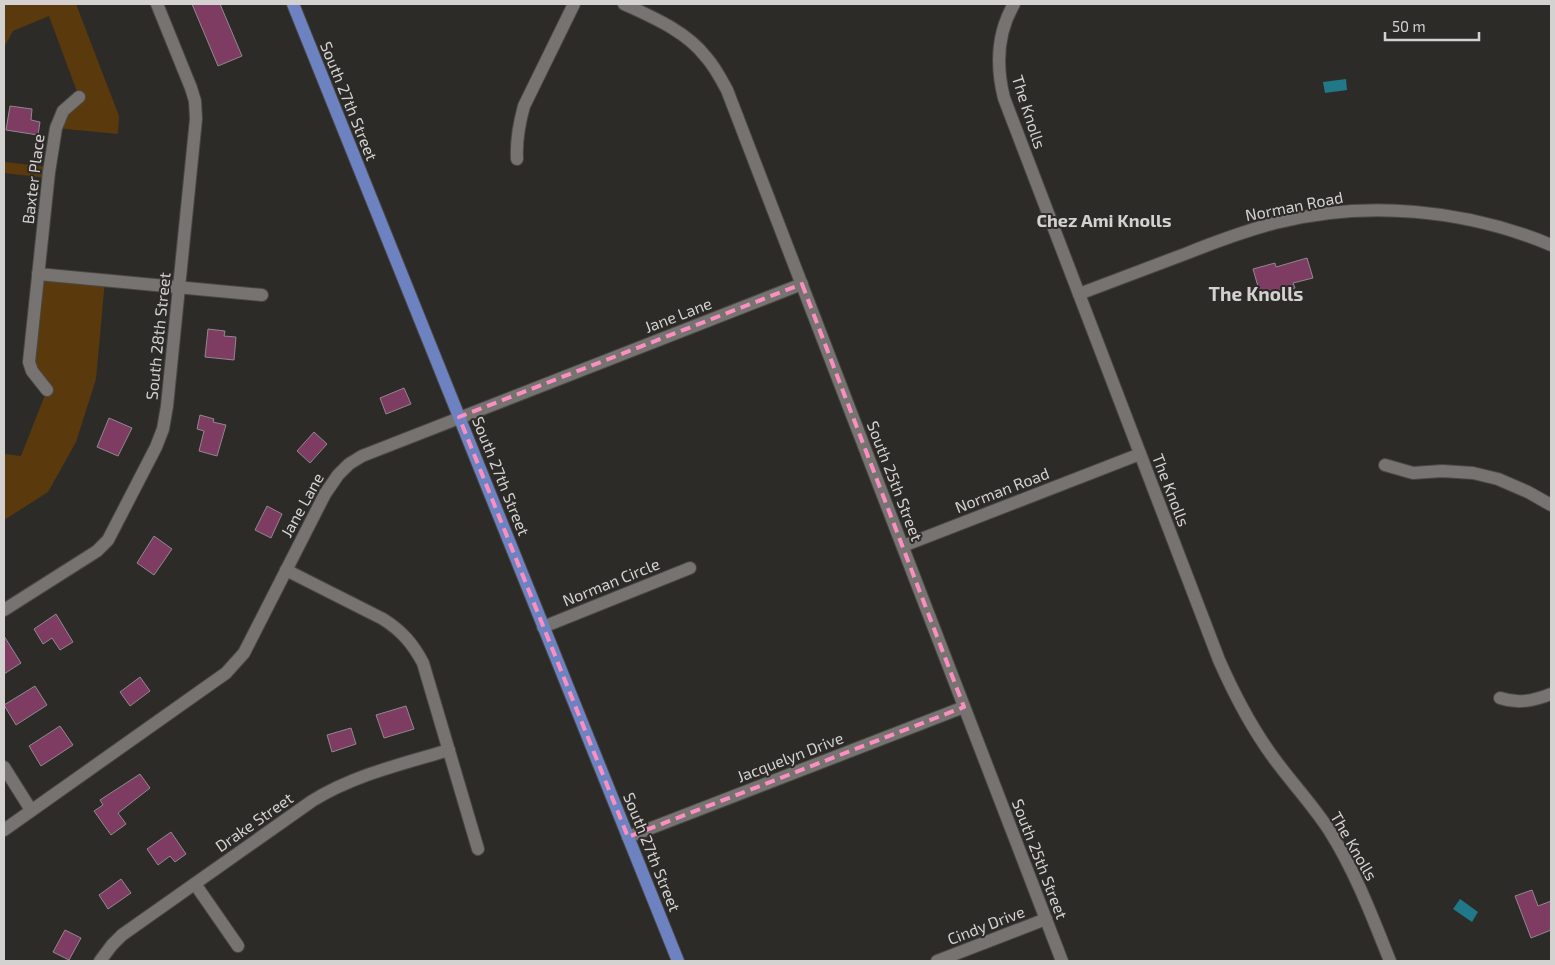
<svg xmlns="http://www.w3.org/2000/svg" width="1555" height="965" viewBox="0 0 1555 965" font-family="'Exo 2',sans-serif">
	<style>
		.green { fill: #5a3a0d }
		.water { fill: #207888 }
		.building { fill: #7e3c62; stroke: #8e898c }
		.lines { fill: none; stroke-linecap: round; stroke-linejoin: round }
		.minor-casing { stroke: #4a4847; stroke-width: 14 }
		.major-casing { stroke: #4a4847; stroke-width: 14 }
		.minor { stroke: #767370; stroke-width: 12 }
		.major { stroke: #6d82c1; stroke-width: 12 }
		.marked { fill: none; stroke: #fc8fc2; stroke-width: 4; stroke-dasharray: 10 6; stroke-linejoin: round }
		.labels { text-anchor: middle; stroke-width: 4; stroke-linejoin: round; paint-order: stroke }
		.street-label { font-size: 16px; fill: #d4d2d1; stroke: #2d2b28 }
		.neighbourhood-label { font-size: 18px; font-weight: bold; fill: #d4d2d1; stroke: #2d2b28 }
		.quarter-label { font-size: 19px; font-weight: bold; fill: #d4d2d1; stroke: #2d2b28 }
	</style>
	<rect width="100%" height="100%" fill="#2d2b28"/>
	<g class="green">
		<path d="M4 4H76L119 116 118 134 56 128 79 97 49 16 13 31 4 47Z"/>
		<path d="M4 162 50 167 48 178 4 173Z"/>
		<path d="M38 274 105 280 96 379 76 442 48 492 4 520V454L21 456 47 390 32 371Z"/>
	</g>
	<g class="water">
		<path d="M1346 79 1347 90 1325 93 1323 82Z"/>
		<path d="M1460 899 1478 912 1472 922 1453 909Z"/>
	</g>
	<g class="building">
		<path d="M192 4H220L242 56 218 66Z"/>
		<path d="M10 106 32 109 31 120 40 122 38 135 6 130Z"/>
		<path d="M1307 258 1313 278 1293 283 1295 288 1261 297 1253 269 1275 263 1276 267Z"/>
		<path d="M208 329 225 331 224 336 236 337 234 360 205 357Z"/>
		<path d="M404 388 411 404 386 414 380 398Z"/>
		<path d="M200 415 214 419 213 422 226 425 217 456 199 451 204 431 197 429Z"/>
		<path d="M109 418 132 428 118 456 97 447Z"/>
		<path d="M314 432 327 444 310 463 297 451Z"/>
		<path d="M267 506 282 514 271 538 255 530Z"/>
		<path d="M154 536 172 549 154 575 137 563Z"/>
		<path d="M56 614 73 642 60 650 52 638 43 644 34 629Z"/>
		<path d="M4 636 21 663 4 674Z"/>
		<path d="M140 677 150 691 130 706 120 692Z"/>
		<path d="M35 686 47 705 16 725 4 705Z"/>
		<path d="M406 706 414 729 384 738 376 715Z"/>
		<path d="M60 726 73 745 41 766 29 746Z"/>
		<path d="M351 728 356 744 332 752 327 735Z"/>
		<path d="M140 774 150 788 118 813 126 824 111 835 94 811 103 805 100 800Z"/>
		<path d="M171 832 186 854 175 862 170 856 158 865 147 849Z"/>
		<path d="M121 879 131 893 108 909 99 895Z"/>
		<path d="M1532 890 1538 906 1551 901V930L1531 938 1515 896Z"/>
		<path d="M65 930 81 938 69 960 53 952Z"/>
	</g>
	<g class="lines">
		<g class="minor-casing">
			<g id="minor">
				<path d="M624 4C652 17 686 31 706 57 715 67 721 79 727 90L1062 961"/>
				<path d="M1014 4C997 33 996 66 1004 98L1219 660C1234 694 1251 727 1273 757 1291 782 1312 804 1329 830 1355 871 1372 916 1390 961"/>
				<path d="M517 159C516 141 519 124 524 106L574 4"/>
				<path d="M38 274 262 295"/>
				<path d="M1079 294C1114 281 1150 267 1185 254 1215 242 1245 231 1275 223 1366 200 1465 209 1551 245"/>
				<path d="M47 390 32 371 29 362 49 172 56 128 63 111 79 97"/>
				<path d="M1385 465 1413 473 1442 471 1473 473 1498 479 1528 492 1551 505"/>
				<path d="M903 546 1140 454"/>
				<path d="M286 570 383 619C402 631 413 644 423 663L478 849"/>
				<path d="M4 610 97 551 108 540 156 447 163 429 167 406 196 119 195 101 191 88 157 4"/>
				<path d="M543 627 690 568"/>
				<path d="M1500 698C1518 704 1533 701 1551 694"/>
				<path d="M4 767 31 810"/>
				<path d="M4 830 226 673 244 653 325 494 338 475 349 464 362 456 802 284"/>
				<path d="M628 837 964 707"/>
				<path d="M195 884 238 946"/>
				<path d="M100 961 112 945 122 935 312 801C354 775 402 764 449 750"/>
				<path d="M937 961 1046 919"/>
			</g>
		</g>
		<g class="major-casing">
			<path id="major" d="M293 4 678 961"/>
		</g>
		<use href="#minor" class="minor"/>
		<use href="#major" class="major"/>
	</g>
	<path class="marked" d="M802 284 964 707 628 837 459 417Z"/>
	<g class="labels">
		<g class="street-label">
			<text transform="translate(349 101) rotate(68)" y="6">South 27th Street</text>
			<text transform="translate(1029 112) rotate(72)" y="6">The Knolls</text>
			<text transform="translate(33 179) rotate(-83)" y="6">Baxter Place</text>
			<text transform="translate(1294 206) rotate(-11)" y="6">Norman Road</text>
			<text transform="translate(678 315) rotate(-21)" y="6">Jane Lane</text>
			<text transform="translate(158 336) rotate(-84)" y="6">South 28th Street</text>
			<text transform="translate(501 476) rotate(68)" y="6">South 27th Street</text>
			<text transform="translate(895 481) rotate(69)" y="6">South 25th Street</text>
			<text transform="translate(1002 490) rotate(-21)" y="6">Norman Road</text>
			<text transform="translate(1171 490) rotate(69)" y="6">The Knolls</text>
			<text transform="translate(302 505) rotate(-61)" y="6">Jane Lane</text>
			<text transform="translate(611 582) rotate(-22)" y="6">Norman Circle</text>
			<text transform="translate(790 757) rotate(-21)" y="6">Jacquelyn Drive</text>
			<text transform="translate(254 822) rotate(-35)" y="6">Drake Street</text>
			<text transform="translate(1354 846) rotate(60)" y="6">The Knolls</text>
			<text transform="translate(652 852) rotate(68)" y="6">South 27th Street</text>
			<text transform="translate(1040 859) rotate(69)" y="6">South 25th Street</text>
			<text transform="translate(986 925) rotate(-21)" y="6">Cindy Drive</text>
		</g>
		<g class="neighbourhood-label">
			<text x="1104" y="227">Chez Ami Knolls</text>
		</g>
		<g class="quarter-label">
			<text x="1256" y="301">The Knolls</text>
		</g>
	</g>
	<rect width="1555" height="965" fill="none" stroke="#d4d2d1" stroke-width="10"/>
	<path d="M1385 32v8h94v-8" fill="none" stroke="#d4d2d1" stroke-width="2.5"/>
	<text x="1392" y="32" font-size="15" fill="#d4d2d1" stroke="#2d2b28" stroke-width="4" paint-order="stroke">50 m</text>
</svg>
